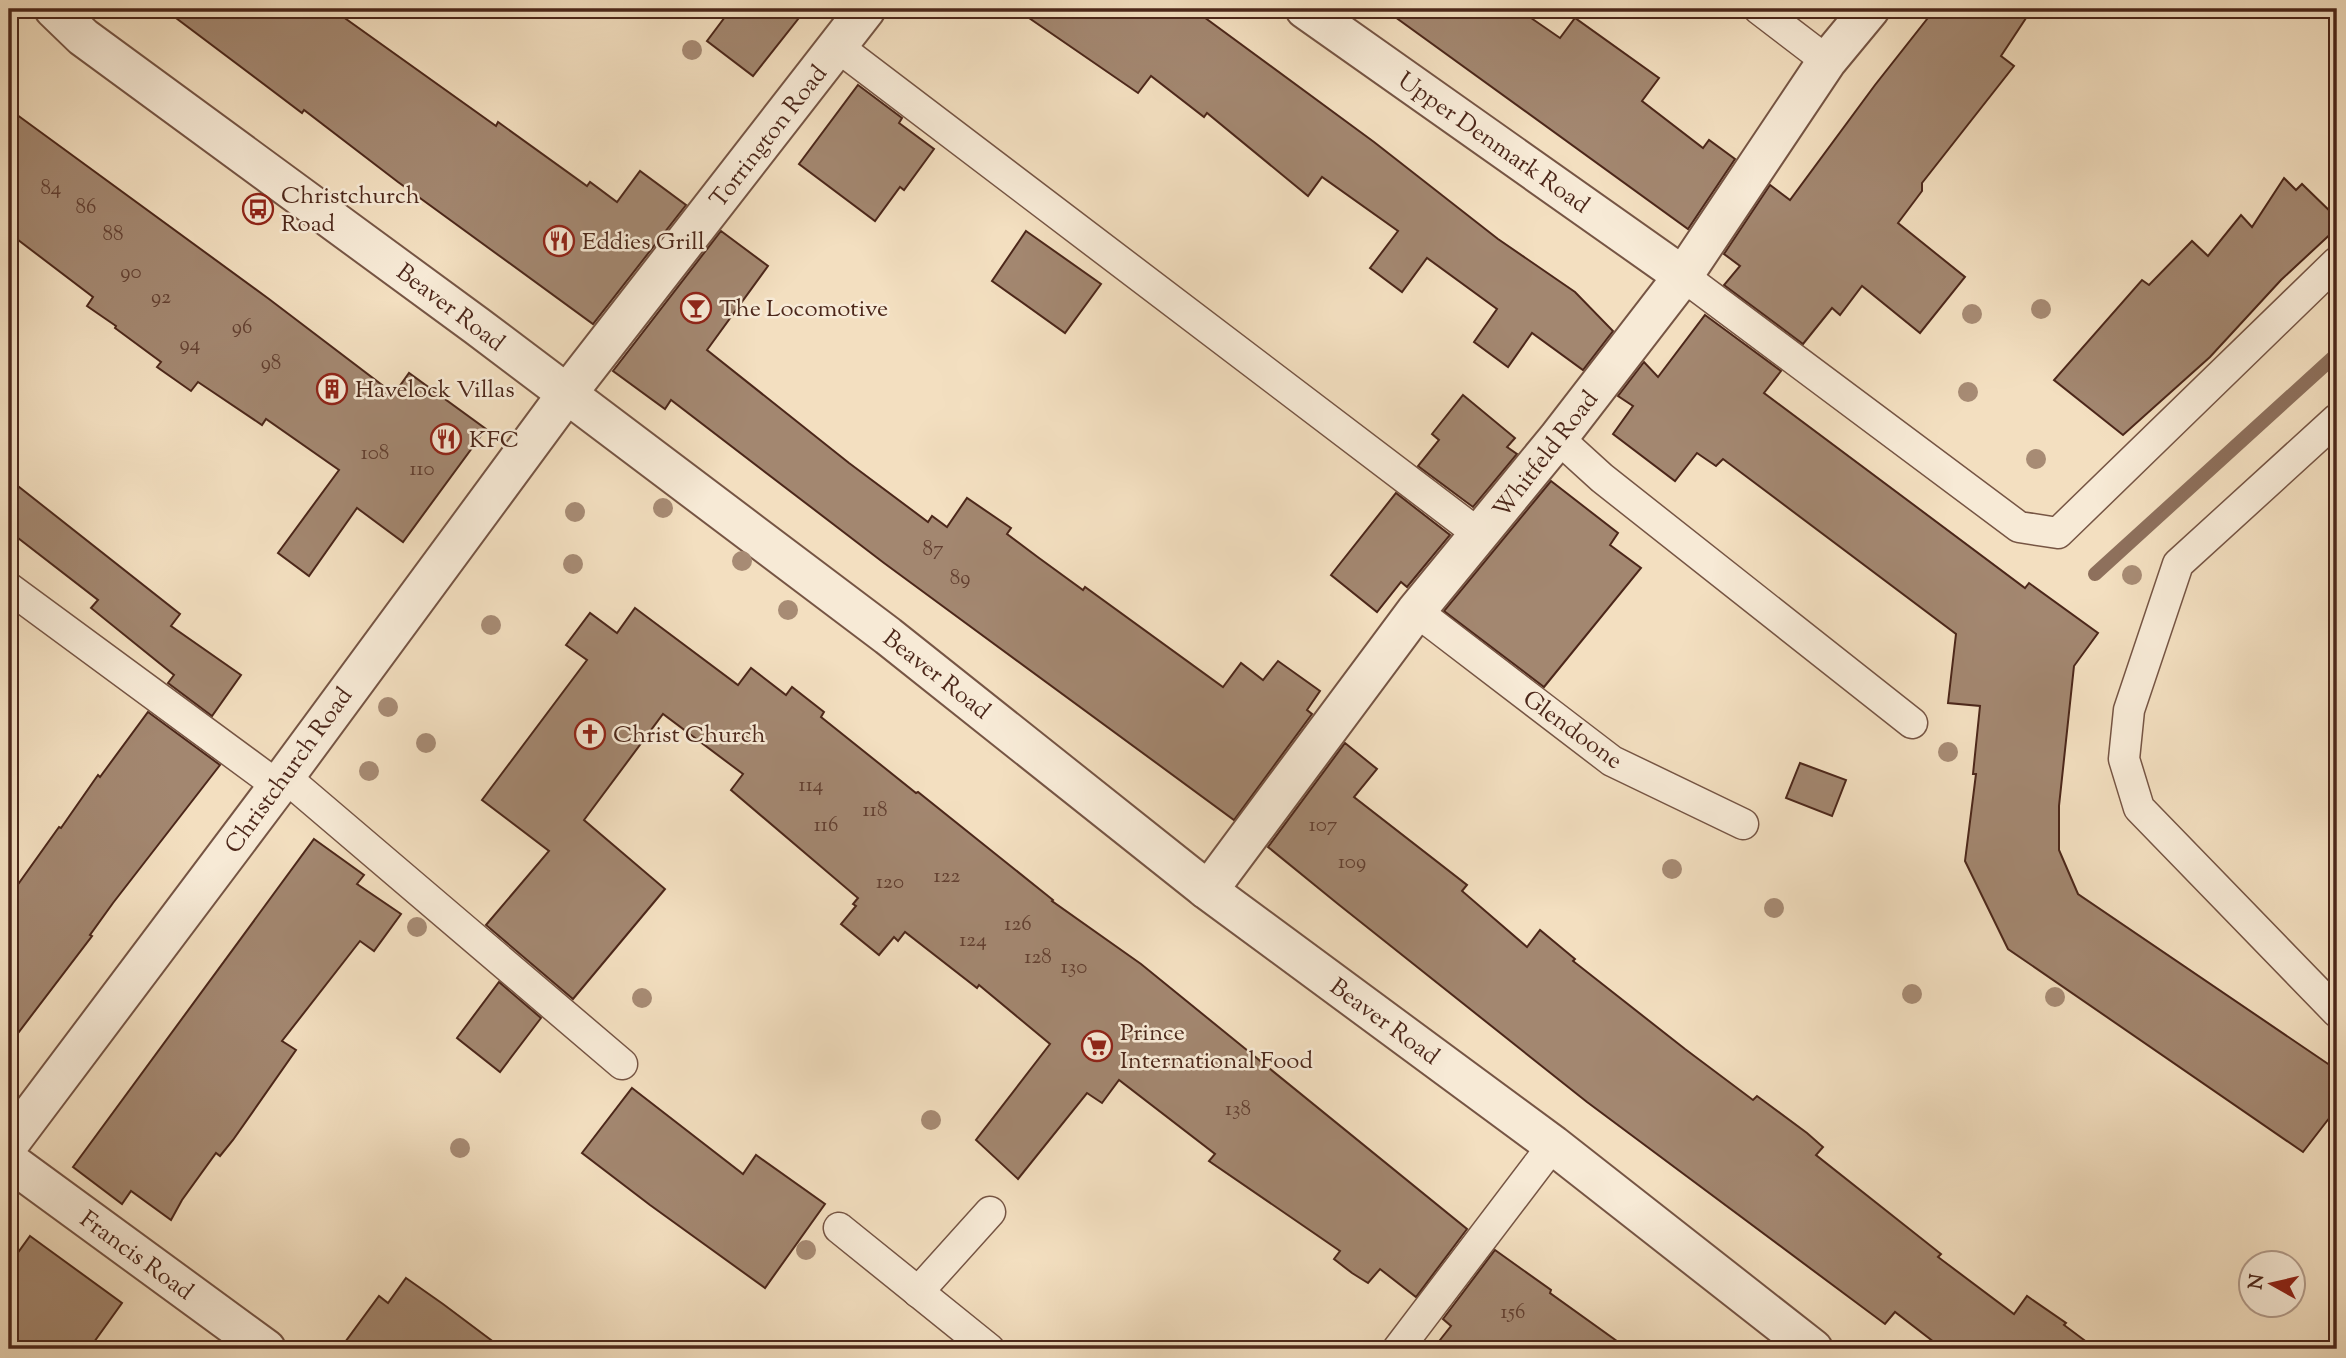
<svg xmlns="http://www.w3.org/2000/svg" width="2346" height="1358" viewBox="0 0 2346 1358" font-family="'Sorts Mill Goudy',serif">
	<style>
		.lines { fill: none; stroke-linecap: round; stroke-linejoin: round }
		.stream { stroke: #8e705c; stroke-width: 14 }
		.building { fill: #a38770; stroke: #4c271a; stroke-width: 2 }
		.service-casing { stroke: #765544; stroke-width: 33 }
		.minor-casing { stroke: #765544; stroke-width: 42 }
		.service { stroke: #f7ead6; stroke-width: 30 }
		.minor { stroke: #f7ead6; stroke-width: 38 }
		.tree { fill: #a78b74 }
		.labels { text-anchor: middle; stroke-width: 5; stroke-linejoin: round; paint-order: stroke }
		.number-label { font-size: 21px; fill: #623f30 }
		.street-label { font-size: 24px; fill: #4c271a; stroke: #f7ead6 }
		.poi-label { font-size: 24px; fill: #4c271a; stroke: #f7ead6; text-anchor: start }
	</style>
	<rect width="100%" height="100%" fill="#f3dfc0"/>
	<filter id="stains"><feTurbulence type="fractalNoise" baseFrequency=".00286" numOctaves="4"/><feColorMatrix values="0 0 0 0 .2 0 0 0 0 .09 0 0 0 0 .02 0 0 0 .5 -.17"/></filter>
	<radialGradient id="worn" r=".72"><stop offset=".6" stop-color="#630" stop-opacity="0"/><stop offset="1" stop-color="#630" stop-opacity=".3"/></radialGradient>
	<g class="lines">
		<path class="stream" d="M2095 574 2337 354"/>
	</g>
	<g class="building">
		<path d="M164 9H332L496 126 498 122 587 186 590 182 617 202 640 171 686 205 593 324 398 182 304 110 302 113Z"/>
		<path d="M731 9H806L753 76 707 41Z"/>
		<path d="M1016 9H1193L1374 142 1498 239 1575 292 1613 331 1583 370 1532 333 1508 367 1474 342 1497 309 1427 258 1402 292 1370 268 1398 231 1322 177 1308 196 1207 113 1204 117 1151 76 1138 93Z"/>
		<path d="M1384 9H1518L1560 38 1575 18 1659 78 1642 101 1703 148 1709 140 1735 159 1688 229Z"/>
		<path d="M1935 9H2032L2001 56 2014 66 1922 183V191L1898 223 1965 277 1920 333 1862 286 1840 315 1832 308 1803 344 1724 285 1740 266 1724 254 1770 185 1790 200 1875 85Z"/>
		<path d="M858 85 902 118 899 123 934 149 904 190 900 187 875 221 799 164Z"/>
		<path d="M9 109 269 299 394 394 409 373 486 429 403 542 357 508 309 576 278 553 339 470 266 419 262 425 198 382 191 391 157 367 161 362 115 328 116 326 87 306 93 297 9 233Z"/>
		<path d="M2284 178 2296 190 2302 184 2337 218V228L2281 280 2210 357 2123 435 2054 380 2142 280 2149 285 2192 241 2208 256 2241 215 2252 227Z"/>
		<path d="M721 231 768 266 707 350 849 463 928 522 932 516 947 527 967 498 1011 528 1007 534 1039 558 1083 590 1085 587 1223 687 1241 663 1263 680 1278 661 1320 691 1307 710 1312 714 1234 820 884 563 671 400 665 409 613 371Z"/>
		<path d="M1026 231 1101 284 1065 333 992 281Z"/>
		<path d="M1705 315 1781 371 1764 393 2025 588 2029 583 2098 633 2074 666 2059 806V850L2078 894 2337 1070V1108L2303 1152 2008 949 1965 861 1976 774H1973L1980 706 1948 703 1956 634 1723 459 1716 466 1697 453 1675 481 1613 434 1633 406 1618 396 1644 362 1658 377Z"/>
		<path d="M1463 395 1515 438 1507 447 1517 454 1473 507 1418 466 1439 440 1432 434Z"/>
		<path d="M9 479 180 614 171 626 241 675 212 716 168 683 174 675 91 608 98 600 9 531Z"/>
		<path d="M1551 481 1618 533 1610 545 1641 568 1544 687 1444 611Z"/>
		<path d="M1396 493 1450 535 1407 587 1401 582 1377 612 1331 575Z"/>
		<path d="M635 608 738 685 751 668 786 695 792 687 824 712 821 717 916 793 918 792 1053 900 1052 901 1141 964 1467 1229 1416 1297 1380 1269 1368 1283 1352 1273 1334 1259 1340 1251 1209 1161 1215 1154 1119 1080 1102 1103 1087 1093 1018 1179 976 1140 1050 1044 979 985 977 988 905 932 898 941 894 937 879 955 841 924 856 906 853 904 858 898 731 790 743 774 663 714 584 820 665 889 573 999 486 925 549 851 482 800 587 660 566 645 590 613 617 633Z"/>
		<path d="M148 712 220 765 113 903 90 935 92 936 9 1045V897L59 827 61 828 98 775 100 777Z"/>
		<path d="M1345 743 1377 769 1354 797 1467 885 1462 891 1527 947 1540 930 1575 959 1573 961 1685 1049 1753 1100 1757 1096 1807 1133 1823 1147 1816 1155 1941 1254 1938 1257 2014 1314 2027 1296 2066 1323 2064 1325 2096 1349H1943L1895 1312 1885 1324 1587 1102 1338 904 1268 847Z"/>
		<path d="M1800 763 1846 780 1832 816 1786 798Z"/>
		<path d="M314 839 364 875 357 884 401 914 374 951 360 941 282 1041 296 1050 233 1140 220 1156 216 1153 182 1200 171 1220 131 1191 122 1204 73 1167Z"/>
		<path d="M499 982 541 1018 500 1072 457 1038Z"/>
		<path d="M632 1088 743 1174 756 1155 825 1204 765 1288 650 1205 582 1153Z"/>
		<path d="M30 1236 122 1303 89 1349H9V1265Z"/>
		<path d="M1495 1250 1551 1290 1550 1293 1628 1349H1433L1451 1326 1443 1319Z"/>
		<path d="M406 1278 443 1304 503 1349H340L379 1296 388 1303Z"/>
	</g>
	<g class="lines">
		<g class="service-casing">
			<g id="service">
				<path d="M1759 9 1827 61"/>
				<path d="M838 47 1480 535"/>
				<path d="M1683 276 2019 527 2058 533 2337 262"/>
				<path d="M2337 419 2178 564 2129 710 2124 759 2139 808 2337 1012"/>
				<path d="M1558 438 1602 478 1912 723"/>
				<path d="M9 588 278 786"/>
				<path d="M1416 611 1612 761 1743 824"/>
				<path d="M284 776 622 1064"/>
				<path d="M839 1228 989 1349"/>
				<path d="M918 1292 990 1212"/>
				<path d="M1398 1349 1553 1145"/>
			</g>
		</g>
		<g class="minor-casing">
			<g id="minor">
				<path d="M54 9 83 37 477 326 888 636 1206 889 1553 1145 1813 1349"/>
				<path d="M1305 9 1683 276"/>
				<path d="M1206 889 1219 876 1416 611 1558 438 1683 276 1827 61 1870 9"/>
				<path d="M9 1144 278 786 566 395 866 9"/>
				<path d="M9 1161 266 1349"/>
			</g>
		</g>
		<use href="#service" class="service"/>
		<use href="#minor" class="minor"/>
	</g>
	<g class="tree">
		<circle cx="692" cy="50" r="10"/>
		<circle cx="2041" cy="309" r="10"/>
		<circle cx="1972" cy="314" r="10"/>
		<circle cx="1968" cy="392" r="10"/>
		<circle cx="2036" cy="459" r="10"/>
		<circle cx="663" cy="508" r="10"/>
		<circle cx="575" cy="512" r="10"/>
		<circle cx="742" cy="561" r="10"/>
		<circle cx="573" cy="564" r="10"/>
		<circle cx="2132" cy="575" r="10"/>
		<circle cx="788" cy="610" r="10"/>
		<circle cx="491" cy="625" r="10"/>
		<circle cx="388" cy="707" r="10"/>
		<circle cx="426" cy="743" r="10"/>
		<circle cx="1948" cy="752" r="10"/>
		<circle cx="369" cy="771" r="10"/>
		<circle cx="1672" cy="869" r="10"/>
		<circle cx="1774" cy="908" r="10"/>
		<circle cx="417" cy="927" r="10"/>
		<circle cx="1912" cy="994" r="10"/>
		<circle cx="2055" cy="997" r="10"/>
		<circle cx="642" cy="998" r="10"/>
		<circle cx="931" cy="1120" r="10"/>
		<circle cx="460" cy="1148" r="10"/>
		<circle cx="806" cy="1250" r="10"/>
	</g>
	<defs>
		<g id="bus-ring" transform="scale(1.575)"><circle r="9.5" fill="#f7ead6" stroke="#8f2418" stroke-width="1.5"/><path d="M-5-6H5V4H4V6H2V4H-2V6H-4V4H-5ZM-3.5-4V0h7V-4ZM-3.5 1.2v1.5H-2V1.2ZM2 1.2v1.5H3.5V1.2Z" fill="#8f2418"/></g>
		<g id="restaurant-ring" transform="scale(1.575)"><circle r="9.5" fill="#f7ead6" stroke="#8f2418" stroke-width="1.5"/><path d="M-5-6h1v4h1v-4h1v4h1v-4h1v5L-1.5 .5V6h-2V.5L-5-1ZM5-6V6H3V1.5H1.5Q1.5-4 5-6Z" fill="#8f2418"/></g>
		<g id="bar-ring" transform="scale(1.575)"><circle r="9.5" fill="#f7ead6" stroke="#8f2418" stroke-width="1.5"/><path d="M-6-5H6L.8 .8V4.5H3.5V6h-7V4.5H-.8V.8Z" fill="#8f2418"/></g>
		<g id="building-ring" transform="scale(1.575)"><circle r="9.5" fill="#f7ead6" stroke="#8f2418" stroke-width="1.5"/><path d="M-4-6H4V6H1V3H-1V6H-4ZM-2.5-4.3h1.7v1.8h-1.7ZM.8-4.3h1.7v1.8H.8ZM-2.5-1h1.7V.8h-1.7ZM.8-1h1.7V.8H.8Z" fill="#8f2418"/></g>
		<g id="church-ring" transform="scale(1.575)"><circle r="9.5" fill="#f7ead6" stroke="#8f2418" stroke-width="1.5"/><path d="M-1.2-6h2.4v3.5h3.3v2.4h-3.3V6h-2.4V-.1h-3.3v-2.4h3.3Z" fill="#8f2418"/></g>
		<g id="supermarket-ring" transform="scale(1.575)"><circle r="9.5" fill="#f7ead6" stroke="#8f2418" stroke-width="1.5"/><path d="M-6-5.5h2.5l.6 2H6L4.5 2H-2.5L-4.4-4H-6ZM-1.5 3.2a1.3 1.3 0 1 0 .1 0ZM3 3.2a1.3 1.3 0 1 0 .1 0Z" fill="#8f2418"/></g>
	</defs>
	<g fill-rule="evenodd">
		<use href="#bus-ring" x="258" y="209"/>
		<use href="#restaurant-ring" x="559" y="241"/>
		<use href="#bar-ring" x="696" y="308"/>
		<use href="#building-ring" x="332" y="389"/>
		<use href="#restaurant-ring" x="446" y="439"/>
		<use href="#church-ring" x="590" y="734"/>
		<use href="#supermarket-ring" x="1097" y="1046"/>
	</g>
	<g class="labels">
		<g class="number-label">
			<text x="51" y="194">84</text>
			<text x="86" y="213">86</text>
			<text x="113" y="240">88</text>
			<text x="131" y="278">90</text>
			<text x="161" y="303">92</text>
			<text x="242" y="333">96</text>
			<text x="190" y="350">94</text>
			<text x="271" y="369">98</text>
			<text x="375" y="459">108</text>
			<text x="422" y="475">110</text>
			<text x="933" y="555">87</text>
			<text x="960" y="584">89</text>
			<text x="811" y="791">114</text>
			<text x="875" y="816">118</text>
			<text x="826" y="831">116</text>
			<text x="1323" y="831">107</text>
			<text x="1352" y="868">109</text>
			<text x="947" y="882">122</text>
			<text x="890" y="888">120</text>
			<text x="1018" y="930">126</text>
			<text x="973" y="946">124</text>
			<text x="1038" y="963">128</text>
			<text x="1074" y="973">130</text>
			<text x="1238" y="1115">138</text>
			<text x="1513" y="1318">156</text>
		</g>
		<g class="street-label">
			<text transform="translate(768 136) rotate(-52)" y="8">Torrington Road</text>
			<text transform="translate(1494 142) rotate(35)" y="8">Upper Denmark Road</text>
			<text transform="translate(451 307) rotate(37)" y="8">Beaver Road</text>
			<text transform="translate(1545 454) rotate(-52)" y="8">Whitfeld Road</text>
			<text transform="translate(937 674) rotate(38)" y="8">Beaver Road</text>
			<text transform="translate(1573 729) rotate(36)" y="8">Glendoone</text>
			<text transform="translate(288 770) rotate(-54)" y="8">Christchurch Road</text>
			<text transform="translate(1385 1021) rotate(36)" y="8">Beaver Road</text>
			<text transform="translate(137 1255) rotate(36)" y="8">Francis Road</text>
		</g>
		<g class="poi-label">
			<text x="281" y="203">Christchurch<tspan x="281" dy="28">Road</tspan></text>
			<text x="582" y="249">Eddies Grill</text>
			<text x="719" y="316">The Locomotive</text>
			<text x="355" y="397">Havelock Villas</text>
			<text x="469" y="447">KFC</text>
			<text x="613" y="742">Christ Church</text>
			<text x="1120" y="1040">Prince<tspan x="1120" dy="28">International Food</tspan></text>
		</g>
	</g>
	<rect width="2346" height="1358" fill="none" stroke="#f3dfc0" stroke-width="35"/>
	<rect x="10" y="10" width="2325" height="1337" fill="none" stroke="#4c271a" stroke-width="3.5"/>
	<rect x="18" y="18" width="2311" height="1323" fill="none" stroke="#4c271a" stroke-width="2"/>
	<g transform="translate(2272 1284) rotate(278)"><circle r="33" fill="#f7ead6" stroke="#b39c8b" stroke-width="2"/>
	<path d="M0-5L12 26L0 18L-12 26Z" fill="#8f2418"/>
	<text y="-10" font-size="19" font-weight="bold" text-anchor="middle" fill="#4c271a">N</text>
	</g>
	<rect width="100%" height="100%" filter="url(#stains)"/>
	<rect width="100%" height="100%" fill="url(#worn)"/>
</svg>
